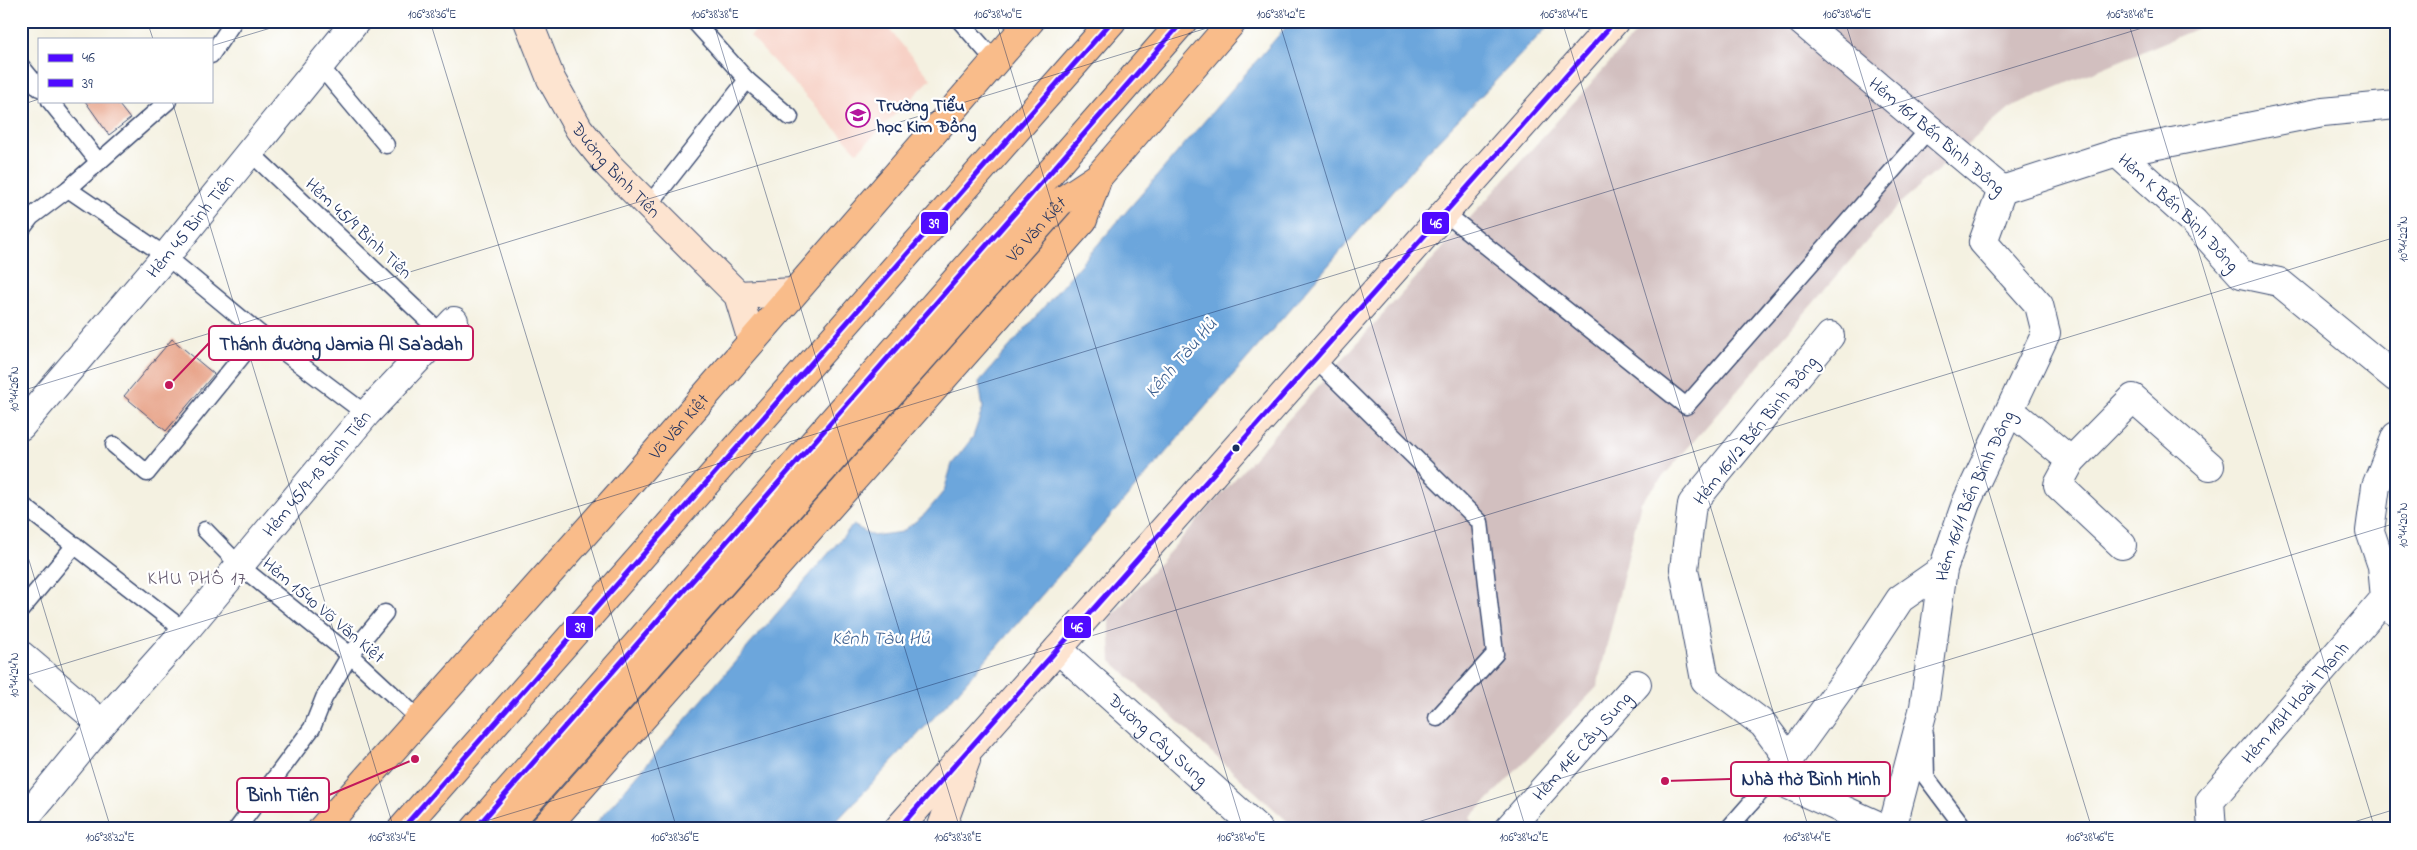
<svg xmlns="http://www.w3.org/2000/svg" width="2417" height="850" viewBox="0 0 2417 850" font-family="'Indie Flower',sans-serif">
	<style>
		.built { fill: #f7d1c6 }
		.industrial { fill: #d2bfbf }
		.water { fill: #6ca6dc; stroke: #446a9d }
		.building { fill: #e7a186 }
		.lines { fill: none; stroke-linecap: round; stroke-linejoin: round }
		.lane-casing { stroke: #3c4c72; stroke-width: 19 }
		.street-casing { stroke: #3c4c72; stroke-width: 30 }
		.secondary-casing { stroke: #3c4c72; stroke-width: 30 }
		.primary-casing { stroke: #3c4c72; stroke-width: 30 }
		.highway-casing { stroke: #3c4c72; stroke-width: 30 }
		.lane { stroke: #fff; stroke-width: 16 }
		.street { stroke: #fff; stroke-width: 28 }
		.secondary { stroke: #fde4d0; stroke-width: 28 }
		.primary { stroke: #f9bc8a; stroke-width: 28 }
		.highway { stroke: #f9bc8a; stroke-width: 28 }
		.bus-1-casing { stroke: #fff; stroke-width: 9 }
		.bus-2-casing { stroke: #fff; stroke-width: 9 }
		.bus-1 { stroke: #4f0aff; stroke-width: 5 }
		.bus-2 { stroke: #4f0aff; stroke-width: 5 }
		.ticks { fill: none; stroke: #1b2f5e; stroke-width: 1; stroke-opacity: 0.45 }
		.bus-dot { fill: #1b2f5e; stroke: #fff; stroke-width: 2 }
		.labels { text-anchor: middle; stroke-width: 4.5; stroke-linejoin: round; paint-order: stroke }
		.poi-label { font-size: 18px; font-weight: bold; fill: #1b2f5e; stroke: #fff; text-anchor: start }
		.street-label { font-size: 18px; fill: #1b2f5e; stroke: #fff }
		.water-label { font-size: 19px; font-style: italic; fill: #3b5f90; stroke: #fff }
		.neighbourhood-label { font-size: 19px; letter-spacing: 1px; fill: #62576c; stroke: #fff }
		.leader { fill: none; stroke: #c2185b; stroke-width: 2 }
		.callout-dot { fill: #c2185b; stroke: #fff; stroke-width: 2 }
		.callout { fill: #fff; stroke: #c2185b; stroke-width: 2 }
		.callout-label { font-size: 19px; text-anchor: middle; font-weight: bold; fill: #1b2f5e }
		.line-badge { stroke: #fff; stroke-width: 2 }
		.badge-label { font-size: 14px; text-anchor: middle; font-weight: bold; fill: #fff }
		.neatline { fill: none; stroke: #1b2f5e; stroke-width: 2 }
		.ticks-label { font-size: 12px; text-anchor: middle; fill: #1b2f5e }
	</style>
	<rect width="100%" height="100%" fill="#fff"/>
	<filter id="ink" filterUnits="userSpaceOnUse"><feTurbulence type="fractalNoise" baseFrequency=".02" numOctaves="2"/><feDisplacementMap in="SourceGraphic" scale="10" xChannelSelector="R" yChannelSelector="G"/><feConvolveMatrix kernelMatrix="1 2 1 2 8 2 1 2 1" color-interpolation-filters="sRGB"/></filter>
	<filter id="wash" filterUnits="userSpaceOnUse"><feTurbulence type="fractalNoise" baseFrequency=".0096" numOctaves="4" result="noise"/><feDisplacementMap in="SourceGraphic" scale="20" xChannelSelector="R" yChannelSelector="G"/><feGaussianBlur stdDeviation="1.12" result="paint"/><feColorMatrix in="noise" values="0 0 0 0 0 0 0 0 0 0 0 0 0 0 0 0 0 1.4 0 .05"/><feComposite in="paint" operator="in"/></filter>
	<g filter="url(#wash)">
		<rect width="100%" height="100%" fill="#f4f1e1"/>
		<path class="built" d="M767 21H882L931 79 857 152 750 36Z"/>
		<path class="industrial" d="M1647 21H2215L2012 106 1900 203 1641 502 1597 687 1470 818 1478 829H1296L1111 661 1109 619Z"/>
		<path class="water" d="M1291 21H1553L1426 153 954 696 829 829H591L853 525 873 536 902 532 925 514 944 491 952 464 973 437 983 408 979 382Z"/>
		<g id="blocks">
			<g class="building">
				<path d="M85 101H116L130 119 109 135Z"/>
				<path d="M172 339 214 374 166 431 124 396Z"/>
			</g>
		</g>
	</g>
	<g filter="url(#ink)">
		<use href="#blocks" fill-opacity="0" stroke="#3c4c72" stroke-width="1"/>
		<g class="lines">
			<g class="lane-casing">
				<g id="lane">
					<path d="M694 21 747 80 790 117"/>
					<path d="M960 21 995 61"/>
					<path d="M211 55 234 21"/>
					<path d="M21 66 39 88"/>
					<path d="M320 66 386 145"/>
					<path d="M50 101 98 161"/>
					<path d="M250 152 441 333"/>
					<path d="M68 189 166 256 260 334 366 414"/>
					<path d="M649 205 747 80"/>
					<path d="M1445 213 1686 406 1929 129"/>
					<path d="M21 230 31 217 68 189 168 101"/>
					<path d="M1315 359 1480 522 1495 654 1437 718"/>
					<path d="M114 445 147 473 260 334"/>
					<path d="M21 504 185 631"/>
					<path d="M205 530 240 566 350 655 419 719"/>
					<path d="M21 610 75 545"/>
					<path d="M1925 734 1926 777 1965 829"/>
					<path d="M237 829 312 728 324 698 350 655 385 613"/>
					<path d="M1728 829 1773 778"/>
				</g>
			</g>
			<g class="street-casing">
				<g id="street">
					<path id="s1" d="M1801 21 2002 190 2117 153"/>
					<path id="s2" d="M2396 105 2323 112 2117 153 2194 222 2241 274 2279 282 2396 378"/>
					<path d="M1830 336 1692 504 1684 569 1705 680 1763 724 1789 759 1773 778 1886 829"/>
					<path d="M2011 411 2071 461"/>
					<path id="s3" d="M21 426 166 256 356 21"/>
					<path d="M2122 545 2058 485 2071 461 2133 398 2210 466"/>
					<path d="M2385 598 2382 566 2370 531 2376 486 2396 436"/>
					<path id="s4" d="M1058 649 1258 829"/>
					<path d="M21 655 102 724"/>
					<path d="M1789 759 1854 669 1900 599 1943 569"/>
					<path id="s5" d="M21 823 102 724 185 631 366 414 454 321"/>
					<path id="s6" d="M1508 829 1637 684"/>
					<path id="s7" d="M1892 829 1924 707 1943 569 1966 503 2046 333 2039 305 1983 242 2002 190"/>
					<path id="s8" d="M2212 829 2210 801 2385 598 2390 608 2396 612"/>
				</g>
			</g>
			<g class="secondary-casing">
				<g id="secondary">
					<path id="s9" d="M528 21 551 79 579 129 609 166 738 295 752 341"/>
					<path d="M738 295 793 292"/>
					<path d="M898 829 1615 21"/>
					<path d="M941 829 966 760"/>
				</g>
			</g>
			<g class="primary-casing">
				<g id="primary">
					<path id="s10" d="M322 829 624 489 1030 21"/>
					<path id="s11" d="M504 829 1060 202 1098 177 1233 21"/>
					<path d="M544 829 1083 220 1098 177"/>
				</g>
			</g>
			<g class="highway-casing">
				<g id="highway">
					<path d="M402 829 1112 21"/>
					<path d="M475 829 1183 21"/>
				</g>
			</g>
			<use href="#lane" class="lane"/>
			<use href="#street" class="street"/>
			<use href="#secondary" class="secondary"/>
			<use href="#primary" class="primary"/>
			<use href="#highway" class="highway"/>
			<g class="bus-1-casing">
				<path id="bus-1" d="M898 829 1615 21"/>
			</g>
			<g class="bus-2-casing">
				<g id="bus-2">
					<path d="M402 829 1112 21"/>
					<path d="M475 829 1183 21"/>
				</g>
			</g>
			<use href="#bus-1" class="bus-1"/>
			<use href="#bus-2" class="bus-2"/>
		</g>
	</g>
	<path class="ticks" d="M147 21 153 39M430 21 677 829M713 21 960 829M996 21 1243 829M1279 21 1526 829M1562 21 1809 829M1845 21 2092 829M2128 21 2375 829M211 46 294 21M172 101 394 829M21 105 39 99M21 391 1230 21M21 534 111 829M21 677 2165 21M460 829 2396 237M1395 829 2396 523M2331 829 2396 809"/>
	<defs>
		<g id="school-ring" transform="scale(1.25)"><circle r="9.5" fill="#fff" stroke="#b5179e" stroke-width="1.5"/><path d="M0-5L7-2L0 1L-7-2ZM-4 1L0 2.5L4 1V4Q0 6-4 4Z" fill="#b5179e"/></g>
	</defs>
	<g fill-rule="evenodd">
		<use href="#school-ring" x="858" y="115"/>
	</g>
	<circle class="bus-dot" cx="1236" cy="448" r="4.5"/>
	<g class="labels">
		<g class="poi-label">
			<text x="876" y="111">Trường Tiểu<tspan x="876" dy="21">học Kim Đồng</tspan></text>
		</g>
		<g class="street-label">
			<text dy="6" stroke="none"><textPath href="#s1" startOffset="178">Hẻm 161 Bến Bình Đông</textPath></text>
			<text dy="6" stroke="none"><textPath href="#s9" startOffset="175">Đường Bình Tiên</textPath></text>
			<text dy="6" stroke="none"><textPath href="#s2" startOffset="369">Hẻm K Bến Bình Đông</textPath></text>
			<text dy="6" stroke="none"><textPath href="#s3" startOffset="262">Hẻm 45 Bình Tiên</textPath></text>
			<text transform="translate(359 228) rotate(43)" y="6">Hẻm 45/9 Bình Tiên</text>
			<text dy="6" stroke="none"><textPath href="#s11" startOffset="802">Võ Văn Kiệt</textPath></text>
			<text dy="6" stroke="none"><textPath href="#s10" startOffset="538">Võ Văn Kiệt</textPath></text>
			<text transform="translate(1755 430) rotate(-51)" y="6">Hẻm 161/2 Bến Bình Đông</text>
			<text dy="6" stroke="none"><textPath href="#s5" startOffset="458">Hẻm 45/9-13 Bình Tiên</textPath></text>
			<text dy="6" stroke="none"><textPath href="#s7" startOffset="345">Hẻm 161/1 Bến Bình Đông</textPath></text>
			<text transform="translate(324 610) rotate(40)" y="6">Hẻm 1540 Võ Văn Kiệt</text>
			<text dy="6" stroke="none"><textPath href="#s8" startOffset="158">Hẻm 113H Hoài Thanh</textPath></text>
			<text dy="6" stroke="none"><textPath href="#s4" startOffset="135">Đường Cây Sung</textPath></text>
			<text dy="6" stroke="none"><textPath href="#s6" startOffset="111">Hẻm 14E Cây Sung</textPath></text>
		</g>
		<g class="water-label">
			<text transform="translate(1180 357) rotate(-49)" y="7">Kênh Tàu Hủ</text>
			<text x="881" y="644">Kênh Tàu Hủ</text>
		</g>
		<g class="neighbourhood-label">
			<text x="197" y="584">KHU PHỐ 17</text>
		</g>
	</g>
	<path class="leader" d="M169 385L209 343M1665 781L1731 779M415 759L329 795"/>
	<g class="callout-dot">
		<circle cx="169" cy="385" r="5"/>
		<circle cx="1665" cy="781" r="5"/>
		<circle cx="415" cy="759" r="5"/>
	</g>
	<g class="callout">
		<rect x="209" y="326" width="264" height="34" rx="5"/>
		<rect x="1731" y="762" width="159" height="34" rx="5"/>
		<rect x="237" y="778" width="92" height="34" rx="5"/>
	</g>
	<g class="callout-label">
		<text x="341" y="350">Thánh đường Jamia Al Sa'adah</text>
		<text x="1811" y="785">Nhà thờ Bình Minh</text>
		<text x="283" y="801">Bình Tiên</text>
	</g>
	<g class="line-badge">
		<rect x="1421" y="211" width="29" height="24" rx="5" fill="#4f0aff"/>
		<rect x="920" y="211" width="29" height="24" rx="5" fill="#4f0aff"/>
		<rect x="565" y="615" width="29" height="24" rx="5" fill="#4f0aff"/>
		<rect x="1063" y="615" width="29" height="24" rx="5" fill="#4f0aff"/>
	</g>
	<g class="badge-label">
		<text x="1436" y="228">46</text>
		<text x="934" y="228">39</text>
		<text x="580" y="632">39</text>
		<text x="1077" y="632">46</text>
	</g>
	<rect width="2417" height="850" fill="none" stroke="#fff" stroke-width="55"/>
	<rect x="38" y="38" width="175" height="65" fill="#ffffff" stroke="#a4acbf"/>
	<rect x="48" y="54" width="25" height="8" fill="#4f0aff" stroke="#a4acbf"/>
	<text x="82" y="62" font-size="15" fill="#1b2f5e">46</text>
	<rect x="48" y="79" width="25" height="8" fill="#4f0aff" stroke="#a4acbf"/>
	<text x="82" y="88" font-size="15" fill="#1b2f5e">39</text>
	<rect x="28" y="28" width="2362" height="794" class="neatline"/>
	<g class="ticks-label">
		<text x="432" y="18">106°38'36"E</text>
		<text x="715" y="18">106°38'38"E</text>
		<text x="998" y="18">106°38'40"E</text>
		<text x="1281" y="18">106°38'42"E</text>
		<text x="1564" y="18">106°38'44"E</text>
		<text x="1847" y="18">106°38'46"E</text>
		<text x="2130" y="18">106°38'48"E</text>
		<text transform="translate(2403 239) rotate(-90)" y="4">10°44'22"N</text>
		<text transform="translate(14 389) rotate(-90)" y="4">10°44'26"N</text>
		<text transform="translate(2403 525) rotate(-90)" y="4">10°44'20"N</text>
		<text transform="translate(14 675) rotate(-90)" y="4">10°44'24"N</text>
		<text x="110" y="841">106°38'32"E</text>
		<text x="392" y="841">106°38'34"E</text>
		<text x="675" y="841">106°38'36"E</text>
		<text x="958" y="841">106°38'38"E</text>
		<text x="1241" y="841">106°38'40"E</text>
		<text x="1524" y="841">106°38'42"E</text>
		<text x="1807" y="841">106°38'44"E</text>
		<text x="2090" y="841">106°38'46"E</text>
	</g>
</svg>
